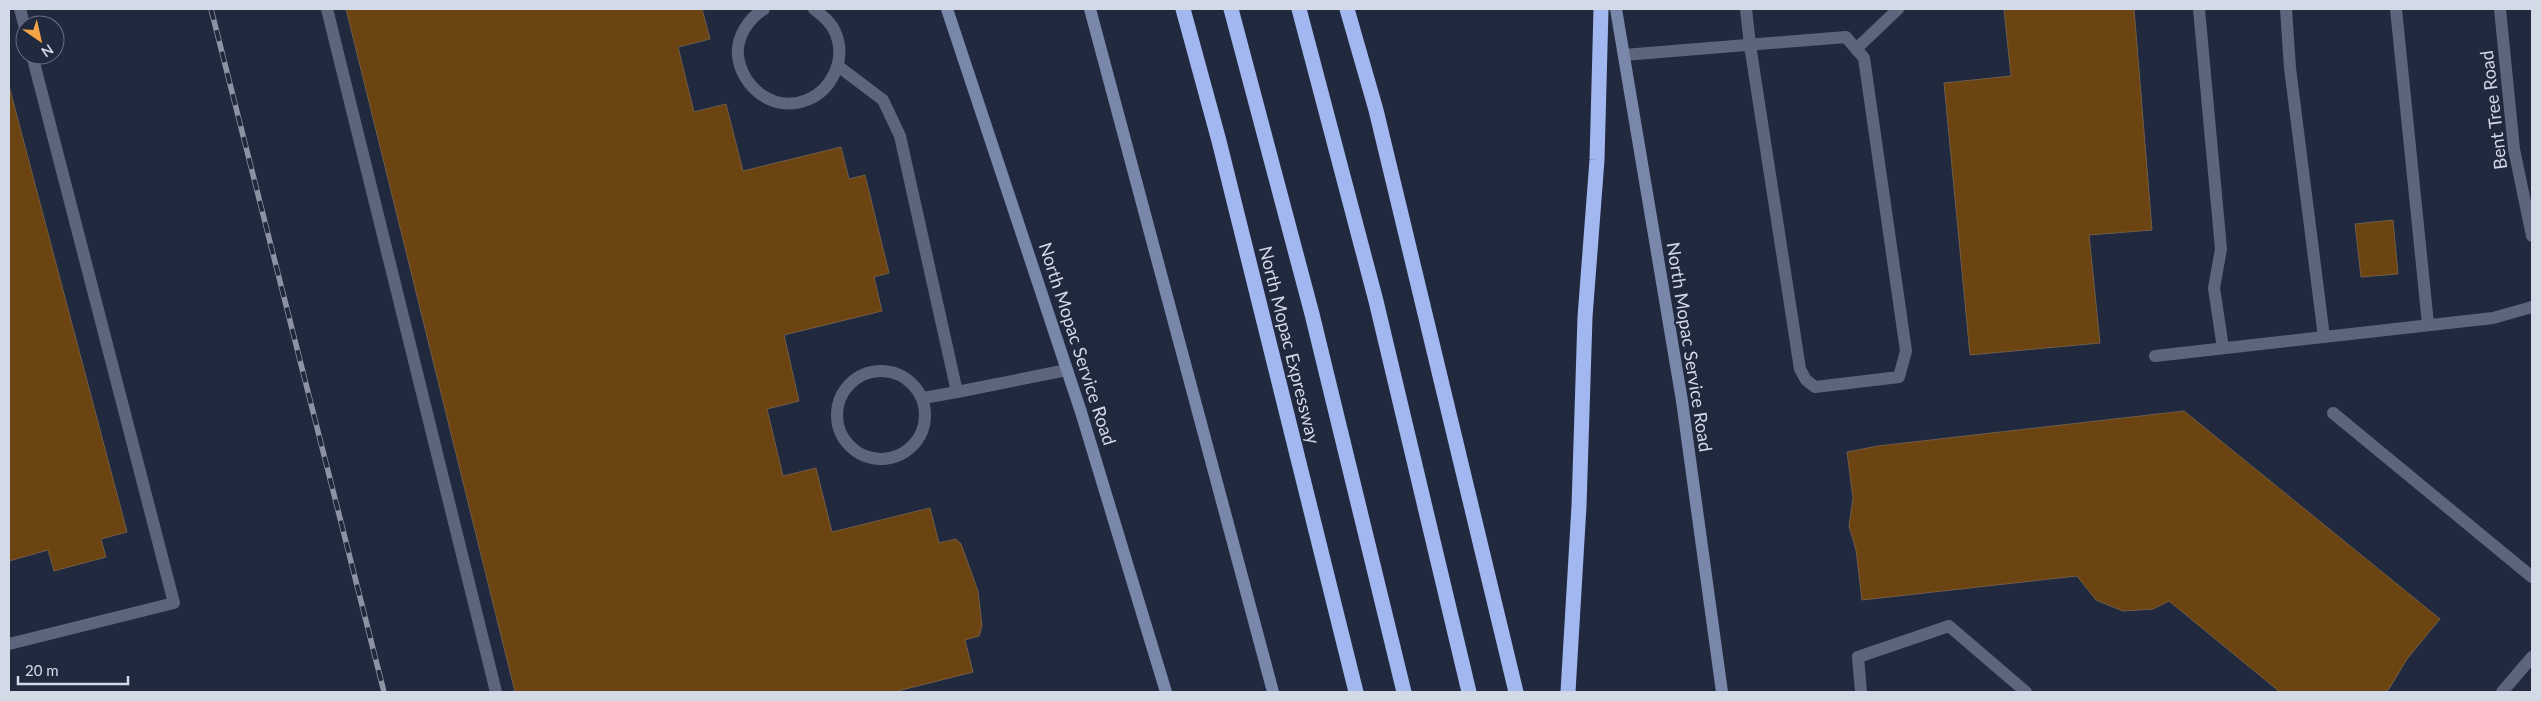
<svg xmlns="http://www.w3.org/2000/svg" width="2541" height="701" viewBox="0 0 2541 701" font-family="Lato,sans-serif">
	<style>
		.building { fill: #6c4411; stroke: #715d48 }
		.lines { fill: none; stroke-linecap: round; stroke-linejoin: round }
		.service { stroke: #5d657c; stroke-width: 12 }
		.minor { stroke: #5d657c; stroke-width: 12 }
		.secondary { stroke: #7987ab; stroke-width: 12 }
		.motorway { stroke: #a2b7ef; stroke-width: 15 }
		.rail-casing { stroke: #8c93a3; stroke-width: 5.5 }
		.rail { stroke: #21293e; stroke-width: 4; stroke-dasharray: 11; stroke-linecap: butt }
		.labels { text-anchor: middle; stroke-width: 4; stroke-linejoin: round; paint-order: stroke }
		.street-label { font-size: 18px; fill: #d3d9e7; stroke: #21293e }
	</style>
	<rect width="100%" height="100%" fill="#21293e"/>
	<g class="building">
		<path d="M346 9H702L710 39 678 47 694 112 726 104 743 171 841 147 849 179 865 175 889 273 874 277 882 311 784 335 799 401 767 409 783 476 816 468 832 532 930 508 939 543 956 539 961 544 978 591 982 626 979 636 965 640 973 672 894 692H515Z"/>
		<path d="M2004 9H2134L2152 230 2089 235 2100 343 1970 355 1944 83 2011 76Z"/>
		<path d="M9 86 127 532 101 539 106 557 54 571 48 550 9 561Z"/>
		<path d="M2393 220 2398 274 2361 277 2355 224Z"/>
		<path d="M2184 411 2440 619 2407 659 2389 689 2384 692H2280L2169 601 2153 609 2123 611 2096 600 2077 576 1862 600 1856 550 1849 526 1853 498 1847 452 1878 446Z"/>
	</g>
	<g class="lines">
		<g class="service">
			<path d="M20 9 25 28"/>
			<path d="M327 9 496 692"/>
			<path d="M764 9C749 18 736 37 738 56 742 88 774 113 807 100 832 90 846 60 836 34 832 23 823 16 814 9"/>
			<path d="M2199 9 2221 249 2214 288 2223 348"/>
			<path d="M2286 9 2290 68 2324 337"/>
			<path d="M2396 9 2428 324"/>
			<path d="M1856 49 1898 9"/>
			<path d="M1624 55C1698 49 1772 43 1846 37L1864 58 1906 351 1899 377 1815 387 1806 380 1800 369 1750 45 1746 9"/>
			<path d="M838 66 883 100 900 136 957 392 1067 370"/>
			<path d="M2155 356 2493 318 2532 307"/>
			<circle cx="881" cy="415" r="44"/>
			<path d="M923 398 957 392"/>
			<path d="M2333 413 2532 577"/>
			<path d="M9 644 174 603 32 55"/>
			<path d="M1861 692 1858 657 1949 626 2026 692"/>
			<path d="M2502 692 2532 657"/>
		</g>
		<path class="minor" d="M2500 9 2514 149 2532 236"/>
		<g class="secondary">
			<path d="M947 9 1081 412 1166 692"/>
			<path d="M1090 9 1273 692"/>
			<path d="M1616 9 1682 401 1722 692"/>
		</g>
		<g class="motorway">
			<path d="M1183 9 1219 141 1356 692"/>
			<path d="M1231 9 1312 314 1404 692"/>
			<path d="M1299 9 1376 301 1469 692"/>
			<path d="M1347 9 1376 110 1516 692"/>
			<path d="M1568 692 1579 506 1585 317 1597 160 1601 9"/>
		</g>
		<g class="rail-casing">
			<path id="rail" d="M211 9 384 692"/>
		</g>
		<use href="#rail" class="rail"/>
	</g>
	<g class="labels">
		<g class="street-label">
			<text transform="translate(2494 110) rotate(-97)" y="6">Bent Tree Road</text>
			<text transform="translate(1077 344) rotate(72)" y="6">North Mopac Service Road</text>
			<text transform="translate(1289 345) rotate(76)" y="6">North Mopac Expressway</text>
			<text transform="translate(1689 347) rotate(81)" y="6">North Mopac Service Road</text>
		</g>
	</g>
	<rect width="2541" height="701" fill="none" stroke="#d3d9e7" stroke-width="20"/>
	<g transform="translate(40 40) rotate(146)"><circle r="24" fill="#21293e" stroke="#686f82"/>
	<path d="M0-4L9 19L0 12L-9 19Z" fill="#f4a444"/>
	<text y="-8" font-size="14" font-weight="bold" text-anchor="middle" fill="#d3d9e7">N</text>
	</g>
	<path d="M18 676v8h110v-8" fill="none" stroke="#d3d9e7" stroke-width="2.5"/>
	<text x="25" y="676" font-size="15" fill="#d3d9e7" stroke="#21293e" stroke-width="4" paint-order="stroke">20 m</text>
</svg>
